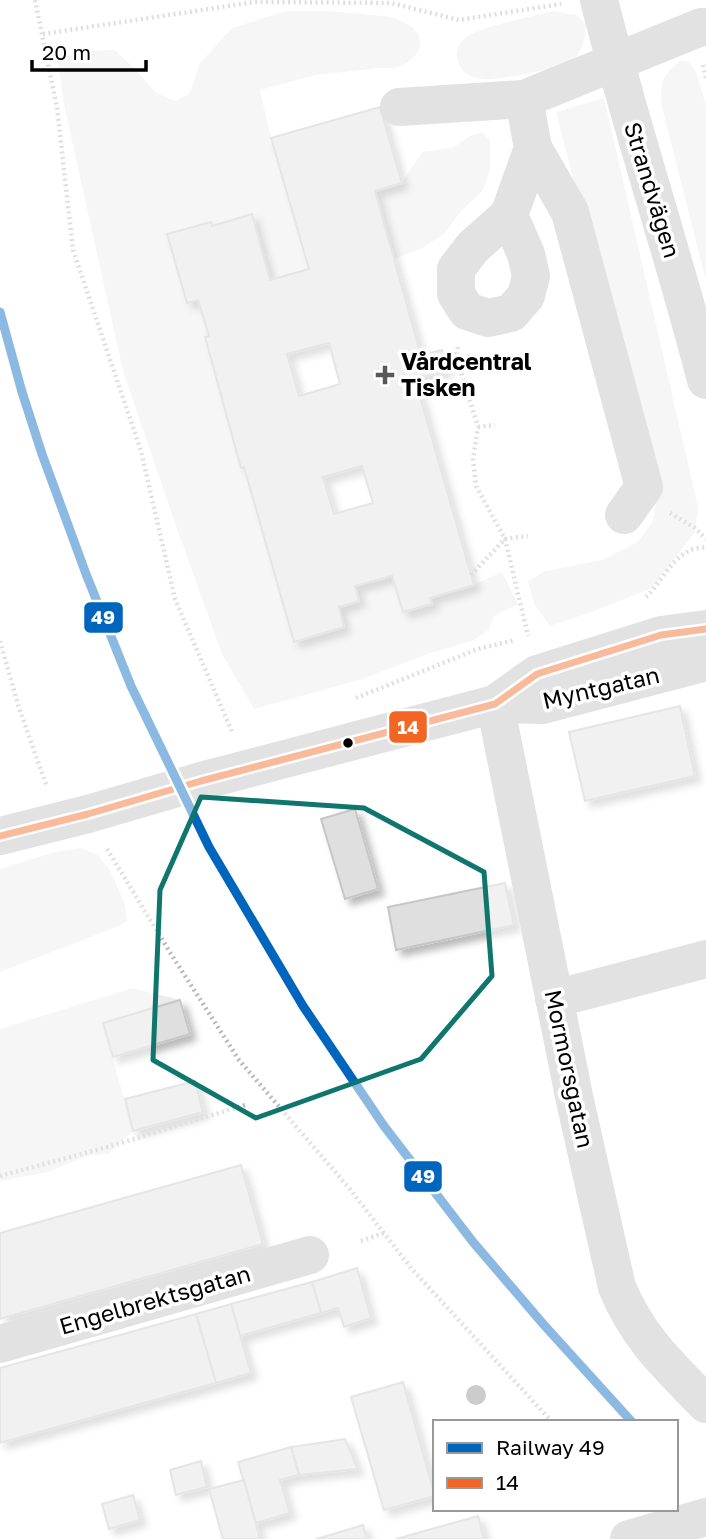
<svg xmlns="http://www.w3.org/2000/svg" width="706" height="1539" viewBox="0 0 706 1539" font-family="'Golos Text',sans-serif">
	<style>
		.green { fill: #ebebeb }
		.building { fill: #dfdfdf; stroke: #c6c6c6; stroke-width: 2; fill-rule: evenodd; filter: url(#shadow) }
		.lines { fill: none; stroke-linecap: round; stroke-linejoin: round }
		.path { stroke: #b9b9b9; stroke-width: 4.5; stroke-dasharray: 2 3.5; stroke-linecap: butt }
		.minor { stroke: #bebebe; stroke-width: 38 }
		.bus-1-casing { stroke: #fff; stroke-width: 12 }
		.bus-1 { stroke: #f26522; stroke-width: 7 }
		.rail-1-casing { stroke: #fff; stroke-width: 14 }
		.rail-1 { stroke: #0065bd; stroke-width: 9 }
		.tree { fill: #8e8e8e }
		.marked { fill: none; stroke: #0f766e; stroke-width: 5; stroke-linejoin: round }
		.poi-dot { fill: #595959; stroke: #fff; stroke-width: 2.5 }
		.bus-dot { fill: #000; stroke: #fff; stroke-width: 2.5 }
		.labels { text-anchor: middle; stroke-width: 7; stroke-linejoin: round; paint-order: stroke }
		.street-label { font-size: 23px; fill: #000; stroke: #fff }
		.poi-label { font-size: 23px; font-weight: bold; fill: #000; stroke: #fff; text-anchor: start }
		.line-badge { stroke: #fff; stroke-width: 2.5 }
		.badge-label { font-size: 19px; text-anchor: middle; font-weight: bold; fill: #fff }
	</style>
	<defs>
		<filter id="shadow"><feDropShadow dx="6" dy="6" stdDeviation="3.5" flood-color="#0004"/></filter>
	</defs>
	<rect width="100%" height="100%" fill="#fff"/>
	<g class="green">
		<path d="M286 11H330L392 17 411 26 419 35 420 47 416 55 405 64 395 68H380L316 75 260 90 271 138 309 269 270 280 251 214 212 226 210 222 168 234 187 303 198 300 209 336 205 338 241 467H244L294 642 344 627 339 607 359 601 355 586 392 576 403 612 432 604 430 598 474 585 502 572 518 604 494 616 489 630 472 641 427 654 363 679 254 709 222 654 175 523 123 371 63 100 58 58 86 51 115 50 134 68 156 93 175 101 190 93 200 63 232 28Z"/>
		<path d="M552 11 576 15 586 24C585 39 583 53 570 62 564 67 504 79 492 79 488 80 481 79 476 78 458 74 449 50 465 38 481 26 531 17 552 11Z"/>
		<path d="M682 60 690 63 696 72 706 105V281L661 103C660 81 664 72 682 60Z"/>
		<path d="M604 98 698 507 695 532 652 588 581 616 550 626 534 604 528 581 545 571 602 560 638 542 653 521 656 499 556 112Z"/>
		<path d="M482 132 490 140V170L483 190 461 211 444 234 422 248 394 259 375 191 402 183 422 152 452 148 470 136Z"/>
		<path d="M81 848 98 855 110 870 125 905 127 921 119 926 0 972V869L55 852Z"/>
		<path d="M133 988 180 1000 103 1024 133 1131 108 1154 87 1156 48 1172 0 1181V1029Z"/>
	</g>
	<g class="building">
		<path d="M380 107 402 183 375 191 421 355 442 350 447 370 415 379 474 585 430 598 432 604 403 612 392 576 355 586 359 601 339 607 344 627 294 642 244 467 241 468 205 337 209 336 198 300 187 303 167 234 211 222 212 226 252 214 270 280 309 269 271 138ZM329 343 340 384 299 396 287 354ZM362 466 373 503 334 514 323 477Z"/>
		<path d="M680 706 695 776 585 801 569 732Z"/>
		<path d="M355 809 378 889 345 899 321 819Z"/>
		<path d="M505 883 514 925 396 950 388 907Z"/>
		<path d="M180 1000 190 1034 113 1057 103 1023Z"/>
		<path d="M195 1081 203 1112 133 1131 125 1099Z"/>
		<path d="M241 1165 263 1244 0 1319V1233Z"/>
		<path d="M357 1268 371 1318 344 1327 338 1308 321 1313 312 1282Z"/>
		<path d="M312 1282 321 1313 240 1336 231 1304Z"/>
		<path d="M231 1304 251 1373 216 1383 196 1314Z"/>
		<path d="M196 1314 216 1383 0 1443V1368Z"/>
		<path d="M403 1382 435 1496 384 1510 351 1397Z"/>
		<path d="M345 1439 358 1469 299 1475 291 1447Z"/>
		<path d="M291 1447 299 1475 280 1480 290 1513 256 1523 238 1462Z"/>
		<path d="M201 1461 207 1487 176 1495 170 1470Z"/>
		<path d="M244 1480 260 1539H223L209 1489Z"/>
		<path d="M133 1495 140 1520 109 1529 102 1504Z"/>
		<path d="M478 1516 484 1539H396Z"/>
		<path d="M363 1525 367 1539H316L330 1535Z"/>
	</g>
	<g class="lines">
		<g class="path">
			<path d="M35 0 57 108 73 250 141 451 175 599 233 734"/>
			<path d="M43 34 255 2 391 3 459 20 561 4"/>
			<path d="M703 65 706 78"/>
			<path d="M458 347 456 356 478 427 473 459 476 486 505 539 528 636"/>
			<path d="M444 359 456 356"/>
			<path d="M478 427 495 425"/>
			<path d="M670 513 695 528 706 539"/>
			<path d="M471 575 505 539 528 536"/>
			<path d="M646 597C661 583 670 560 689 551 694 548 701 548 706 547"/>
			<path d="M0 641 19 708 47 787"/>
			<path d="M356 698 478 649 515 640"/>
			<path d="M107 849 171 954 239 1060 349 1188 411 1268 552 1422"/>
			<path d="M0 1176 118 1144 245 1105"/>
			<path d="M361 1241 384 1233"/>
		</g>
		<g class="minor">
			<path d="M599 0C631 128 673 252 706 380"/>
			<path d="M399 107 524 99"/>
			<path d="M533 148 570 212 644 487 624 515"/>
			<path d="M509 215 526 254 531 276 526 296 511 313 488 318 467 311 456 294V269L473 247 509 215 533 148 524 99 701 27H706"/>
			<path d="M495 704 575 1101 617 1287C638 1338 668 1365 706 1404"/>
			<path d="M495 704 537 674 661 635 706 629"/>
			<path d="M0 836 88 814 201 781 495 704 543 705 706 662"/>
			<path d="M554 999 706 959"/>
			<path d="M0 1344 310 1255"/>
			<path d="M629 1539 706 1517"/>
		</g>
		<g class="bus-1-casing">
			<path id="bus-1" d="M0 836 88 814 201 781 495 704 537 674 661 635 706 629"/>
		</g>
		<use href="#bus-1" class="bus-1"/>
		<g class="rail-1-casing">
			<path id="rail-1" d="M0 312 22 392 42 454 86 574 131 686 209 847 303 1006 384 1126 473 1242 544 1325 632 1422"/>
		</g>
		<use href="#rail-1" class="rail-1"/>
	</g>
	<circle class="tree" cx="476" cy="1395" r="10"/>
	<path d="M0 0H706V1539H0ZM201 797 364 808 484 872 492 976 421 1059 256 1118 153 1060 160 890Z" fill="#fff" fill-opacity=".55" fill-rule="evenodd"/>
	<path class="marked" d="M201 797 364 808 484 872 492 976 421 1059 256 1118 153 1060 160 890Z"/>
	<path class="poi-dot" d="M381.5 364.5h7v7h7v7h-7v7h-7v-7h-7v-7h7z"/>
	<circle class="bus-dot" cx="348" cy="743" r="6"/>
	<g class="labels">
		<g class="street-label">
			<text transform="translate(652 190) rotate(73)" y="8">Strandvägen</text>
			<text transform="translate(601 688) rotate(-13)" y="8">Myntgatan</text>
			<text transform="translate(569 1069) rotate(78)" y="8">Mormorsgatan</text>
			<text transform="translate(155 1300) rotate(-16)" y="8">Engelbrektsgatan</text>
		</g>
		<g class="poi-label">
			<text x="401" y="370">Vårdcentral<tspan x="401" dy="26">Tisken</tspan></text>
		</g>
	</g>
	<g class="line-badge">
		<rect x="83" y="601" width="41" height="33" rx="7" fill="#0065bd"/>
		<rect x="388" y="710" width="40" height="34" rx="7" fill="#f26522"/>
		<rect x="403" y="1160" width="40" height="33" rx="7" fill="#0065bd"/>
	</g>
	<g class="badge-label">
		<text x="103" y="624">49</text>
		<text x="408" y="734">14</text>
		<text x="423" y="1183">49</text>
	</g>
	<rect x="433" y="1420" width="245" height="91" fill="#ffffff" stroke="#999999" stroke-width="2"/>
	<rect x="447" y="1443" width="35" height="10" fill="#0065bd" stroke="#999999" stroke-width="2"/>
	<text x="496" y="1455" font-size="21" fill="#000000">Railway 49</text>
	<rect x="447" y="1478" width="35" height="10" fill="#f26522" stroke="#999999" stroke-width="2"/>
	<text x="496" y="1490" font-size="21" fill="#000000">14</text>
	<path d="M32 60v10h114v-10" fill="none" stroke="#000000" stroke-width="3.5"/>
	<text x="42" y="60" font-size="21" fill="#000000" stroke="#ffffff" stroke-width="5" paint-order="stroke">20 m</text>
</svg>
